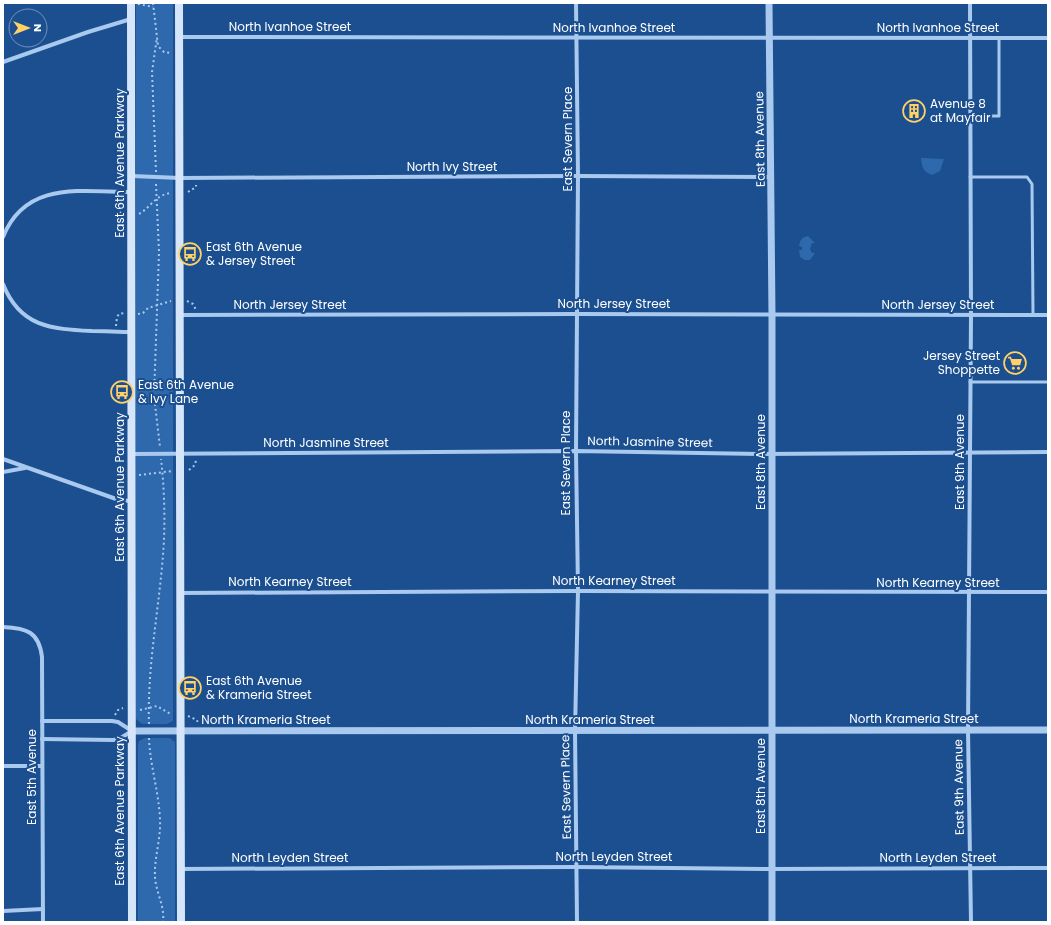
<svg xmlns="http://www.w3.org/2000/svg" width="1051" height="925" viewBox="0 0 1051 925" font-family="Poppins,sans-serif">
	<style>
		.green { fill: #2e69ad }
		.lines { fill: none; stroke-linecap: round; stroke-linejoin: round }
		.path { stroke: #a9c9ee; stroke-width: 2; stroke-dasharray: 2 3; stroke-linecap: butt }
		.service { stroke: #a9c9ee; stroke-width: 3 }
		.minor { stroke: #a9c9ee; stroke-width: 4 }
		.tertiary { stroke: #a9c9ee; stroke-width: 7 }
		.secondary { stroke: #d6e6fa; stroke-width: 8 }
		.labels { text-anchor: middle; stroke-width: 4; stroke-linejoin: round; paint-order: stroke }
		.street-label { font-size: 12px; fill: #fff; stroke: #1b4f8f }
		.poi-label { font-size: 12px; fill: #fff; stroke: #1b4f8f; text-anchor: start }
	</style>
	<rect width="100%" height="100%" fill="#1b4f8f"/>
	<g class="green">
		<path d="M136 3H173V721L167 724H142L136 719Z"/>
		<path d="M921 158 944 159 940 171 932 175C923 172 922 167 921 158Z"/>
		<path d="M808 236 815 243H812L810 249 812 253H815L810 260H805L800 257 799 250H802V247L799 246C800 240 802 237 808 236Z"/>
		<path d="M145 738H170L175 742V922H138V745L139 741Z"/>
	</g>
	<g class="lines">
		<g class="path">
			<path d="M153 3 158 46 164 52 170 53"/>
			<path d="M138 4 153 7"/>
			<path d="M156 172 152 72 157 37"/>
			<path d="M156 184 159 252 154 396 160 447"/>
			<path d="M188 192 196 187V185"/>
			<path d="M117 197 120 212 123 215"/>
			<path d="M139 214C151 207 156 194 172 193"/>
			<path d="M187 301 193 304 196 310"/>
			<path d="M138 314 143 313 148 308 171 301"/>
			<path d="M116 326 117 317 119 314 124 313"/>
			<path d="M189 470 195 465 196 460"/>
			<path d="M139 475 173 471"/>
			<path d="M118 493V480L123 478"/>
			<path d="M140 710 157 706 172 715"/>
			<path d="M115 715 118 710 123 708"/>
			<path d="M188 716 197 720 198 724"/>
			<path d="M149 724C147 661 161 601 164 539 165 512 164 485 161 459"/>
			<path d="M149 738C150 766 159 792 160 820 161 839 154 858 155 877 156 893 165 906 163 922"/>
		</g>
		<g class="service">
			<path d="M970 116H999V38"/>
			<path d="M970 177H1027L1032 184 1033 315"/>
			<path d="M970 382H1048"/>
		</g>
		<g class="minor">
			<path d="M576 3 578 176 576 451 578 591 575 731 577 922"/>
			<path d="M970 3 971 315 968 730 971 922"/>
			<path d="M179 37 1048 38"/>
			<path d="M3 62 88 32 131 19"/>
			<path d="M132 176 180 178 578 176 771 177"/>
			<path d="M3 237C26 180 82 192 131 192"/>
			<path d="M3 284C20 327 51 329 92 331 105 331 118 332 132 332"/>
			<path d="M180 315 576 314 1048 315"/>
			<path d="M132 454 576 451 761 454 1048 452"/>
			<path d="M3 459 119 500 131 501"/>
			<path d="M3 472 25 468"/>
			<path d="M180 593 578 591 1048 592"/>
			<path d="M3 627C27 628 39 632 42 657L43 922"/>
			<path d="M42 739 113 740 119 739 132 731 118 722 112 721H42"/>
			<path d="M3 766H42"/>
			<path d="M181 869 577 867 772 869 1048 868"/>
			<path d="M3 911 43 909"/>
		</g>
		<g class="tertiary">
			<path d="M769 3 772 315V922"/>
			<path d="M132 731 1048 730"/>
		</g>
		<g class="secondary">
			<path d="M131 3 132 922"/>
			<path d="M179 3 181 922"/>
		</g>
	</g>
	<defs>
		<g id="building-ring" transform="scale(1.15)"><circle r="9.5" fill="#1b4f8f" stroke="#ffd166" stroke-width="1.5"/><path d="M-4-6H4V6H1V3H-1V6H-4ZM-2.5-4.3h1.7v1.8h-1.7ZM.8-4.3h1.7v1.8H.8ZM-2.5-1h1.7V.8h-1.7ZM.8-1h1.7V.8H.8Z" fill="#ffd166"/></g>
		<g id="bus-ring" transform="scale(1.15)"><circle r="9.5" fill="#1b4f8f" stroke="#ffd166" stroke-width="1.5"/><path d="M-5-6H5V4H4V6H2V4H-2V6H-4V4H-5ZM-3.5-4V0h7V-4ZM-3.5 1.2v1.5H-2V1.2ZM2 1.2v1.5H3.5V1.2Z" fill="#ffd166"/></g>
		<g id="supermarket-ring" transform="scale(1.15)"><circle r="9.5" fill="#1b4f8f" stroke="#ffd166" stroke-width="1.5"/><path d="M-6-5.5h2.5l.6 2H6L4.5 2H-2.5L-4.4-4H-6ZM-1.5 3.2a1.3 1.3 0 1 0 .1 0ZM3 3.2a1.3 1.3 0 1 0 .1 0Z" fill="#ffd166"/></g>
	</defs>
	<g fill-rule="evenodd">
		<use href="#building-ring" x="914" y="111"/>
		<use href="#bus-ring" x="190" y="254"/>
		<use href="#supermarket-ring" x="1015" y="363"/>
		<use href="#bus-ring" x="122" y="392"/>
		<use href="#bus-ring" x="190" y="688"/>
	</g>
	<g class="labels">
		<g class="street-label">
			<text x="290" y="31">North Ivanhoe Street</text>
			<text x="614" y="32">North Ivanhoe Street</text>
			<text x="938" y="32">North Ivanhoe Street</text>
			<text transform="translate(568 139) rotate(-90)" y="4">East Severn Place</text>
			<text transform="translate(760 139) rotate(-91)" y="4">East 8th Avenue</text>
			<text transform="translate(120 163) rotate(-90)" y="4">East 6th Avenue Parkway</text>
			<text x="452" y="171">North Ivy Street</text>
			<text x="614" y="308">North Jersey Street</text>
			<text x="290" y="309">North Jersey Street</text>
			<text x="938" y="309">North Jersey Street</text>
			<text transform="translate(650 442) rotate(1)" y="4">North Jasmine Street</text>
			<text x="326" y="447">North Jasmine Street</text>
			<text transform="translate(761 462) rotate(-90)" y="4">East 8th Avenue</text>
			<text transform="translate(960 462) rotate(-90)" y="4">East 9th Avenue</text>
			<text transform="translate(566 463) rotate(-90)" y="4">East Severn Place</text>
			<text transform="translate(120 487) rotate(-90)" y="4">East 6th Avenue Parkway</text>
			<text x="614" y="585">North Kearney Street</text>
			<text x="290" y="586">North Kearney Street</text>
			<text x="938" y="587">North Kearney Street</text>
			<text x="914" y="723">North Krameria Street</text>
			<text x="266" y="724">North Krameria Street</text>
			<text x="590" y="724">North Krameria Street</text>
			<text transform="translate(32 777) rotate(-90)" y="4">East 5th Avenue</text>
			<text transform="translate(761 786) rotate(-90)" y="4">East 8th Avenue</text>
			<text transform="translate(566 787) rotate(-91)" y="4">East Severn Place</text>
			<text transform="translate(959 787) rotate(-91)" y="4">East 9th Avenue</text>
			<text transform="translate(120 811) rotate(-90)" y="4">East 6th Avenue Parkway</text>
			<text x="614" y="861">North Leyden Street</text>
			<text x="290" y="862">North Leyden Street</text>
			<text x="938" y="862">North Leyden Street</text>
		</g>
		<g class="poi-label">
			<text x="930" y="108">Avenue 8<tspan x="930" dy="14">at Mayfair</tspan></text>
			<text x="206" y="251">East 6th Avenue<tspan x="206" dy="14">&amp; Jersey Street</tspan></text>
			<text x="1000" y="360" text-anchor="end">Jersey Street<tspan x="1000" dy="14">Shoppette</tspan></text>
			<text x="138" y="389">East 6th Avenue<tspan x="138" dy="14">&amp; Ivy Lane</tspan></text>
			<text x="206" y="685">East 6th Avenue<tspan x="206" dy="14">&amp; Krameria Street</tspan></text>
		</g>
	</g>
	<rect width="1051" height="925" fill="none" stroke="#ffffff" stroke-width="8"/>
	<g transform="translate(28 28) rotate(90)"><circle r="19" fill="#1b4f8f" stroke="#7695bc"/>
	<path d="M0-3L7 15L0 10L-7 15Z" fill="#ffd166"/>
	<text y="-6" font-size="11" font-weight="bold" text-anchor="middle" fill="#ffffff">N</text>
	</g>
</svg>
